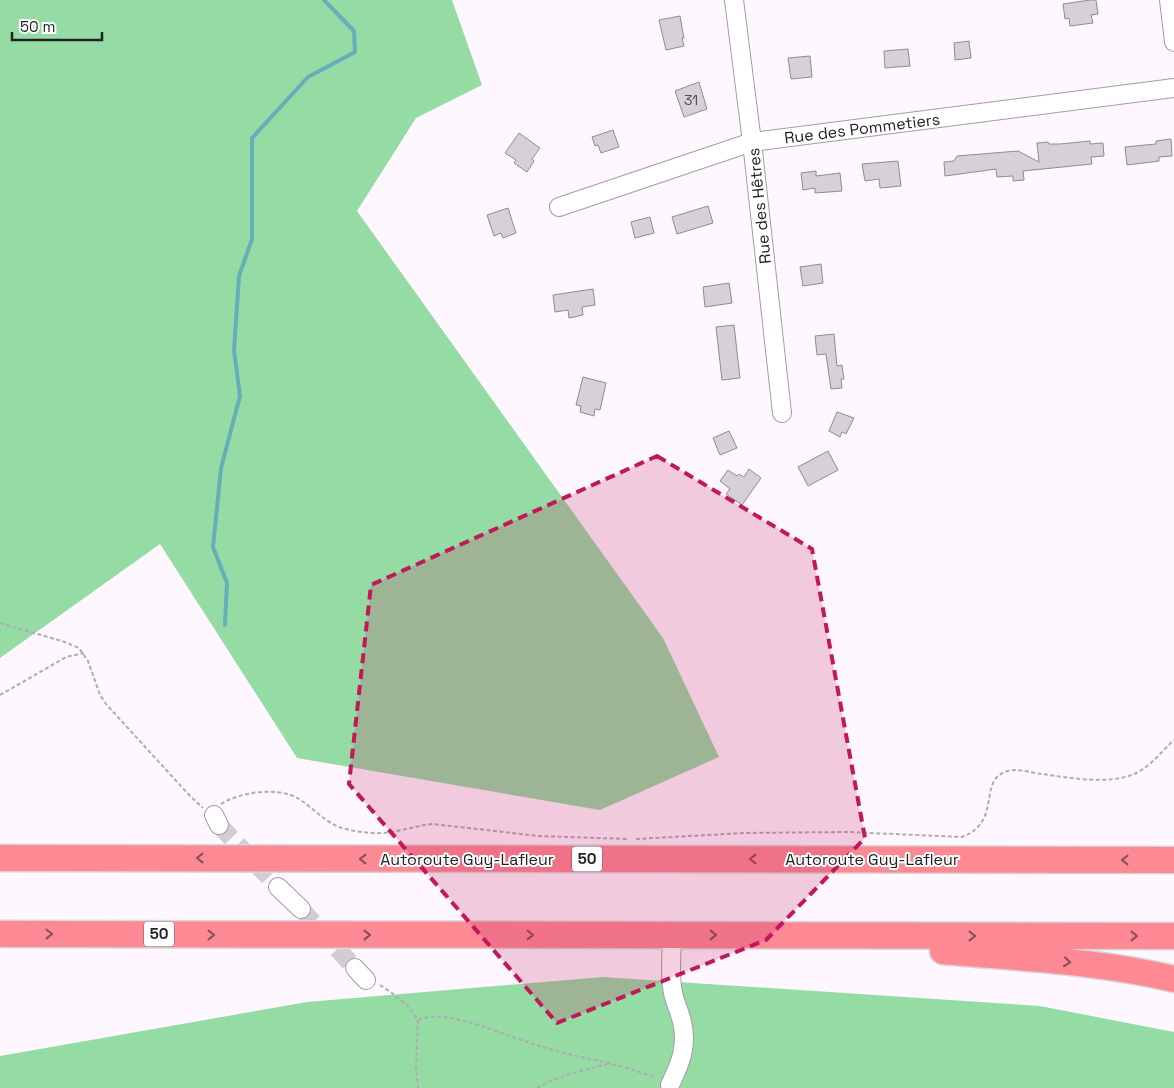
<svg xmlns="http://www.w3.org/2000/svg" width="1174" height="1088" viewBox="0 0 1174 1088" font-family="'Space Grotesk',sans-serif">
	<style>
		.green { fill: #94dca4 }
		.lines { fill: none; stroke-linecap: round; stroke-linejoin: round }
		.stream { stroke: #66aeba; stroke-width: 4 }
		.building { fill: #d7d0d9; stroke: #918a92 }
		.minor-tunnel { stroke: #d2ccd3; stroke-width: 18; stroke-dasharray: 18 9; stroke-linecap: butt }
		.minor-casing { stroke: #a39ca4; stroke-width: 20 }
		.highway-casing { stroke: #d7d7d7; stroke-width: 29 }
		.path { stroke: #b1abb1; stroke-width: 2; stroke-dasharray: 4 2.5; stroke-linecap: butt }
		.minor { stroke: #fff; stroke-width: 18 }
		.highway { stroke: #fc8994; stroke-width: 26 }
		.oneway { stroke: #854f56 }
		.marked { fill: #c2185b; fill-opacity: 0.2; stroke: #c2185b; stroke-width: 4; stroke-dasharray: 10 6; stroke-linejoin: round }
		.labels { text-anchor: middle; stroke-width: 4; stroke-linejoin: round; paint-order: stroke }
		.number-label { font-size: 14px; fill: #504c50 }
		.shield { fill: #fff; stroke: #656365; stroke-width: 1 }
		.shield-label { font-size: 15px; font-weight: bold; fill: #232023 }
		.street-label { font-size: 16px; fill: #232023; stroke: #fff }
	</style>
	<rect width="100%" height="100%" fill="#fef7ff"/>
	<g class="green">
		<path d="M0 0H452L482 85 416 118 357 211 663 638 719 757 600 810 297 758 160 544 0 658Z"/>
		<path d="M603 977 1040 1006 1174 1032V1088H0V1056L307 1002Z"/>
	</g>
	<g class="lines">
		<path class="stream" d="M225 625 227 583 213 547 221 468 240 396 234 350 239 276 252 239V138L308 77 355 52 354 31 324 0"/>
	</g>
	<g class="building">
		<path d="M1090 0H1096L1098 14 1091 15 1093 23 1070 26 1069 18 1065 19 1063 4Z"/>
		<path d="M680 16 684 38H682L684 46 666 50 659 20Z"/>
		<path d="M969 41 971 58 955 60 954 43Z"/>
		<path d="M908 49 910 66 885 68 884 51Z"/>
		<path d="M810 56 812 77 791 79 788 58Z"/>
		<path d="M699 82 707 109 684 117 675 91Z"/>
		<path d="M613 130 619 147 601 153 598 145 595 146 592 137Z"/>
		<path d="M519 133 540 148 532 159 534 161 527 172 514 163 516 160 505 153Z"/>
		<path d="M1171 139 1172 156 1159 157V161L1127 165 1125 147 1156 144V141Z"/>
		<path d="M1090 141V144L1103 143 1104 156 1091 157 1092 164 1023 171 1024 180 1013 181V176L997 177 996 169 945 176 944 162 954 161 957 156 1018 151 1039 162 1037 143 1048 142 1049 144H1060Z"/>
		<path d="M898 161 901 186 880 188 879 179 865 181 862 164Z"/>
		<path d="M816 171V176L840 173 842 191 815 193V188L803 190 801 173Z"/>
		<path d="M708 206 713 223 677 234 672 217Z"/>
		<path d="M508 208 516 233 503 238 501 233 494 236 487 215Z"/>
		<path d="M650 217 654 233 635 238 631 222Z"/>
		<path d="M821 264 823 283 803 286 800 267Z"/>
		<path d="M729 283 732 303 705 307 703 287Z"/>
		<path d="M593 289 595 305 582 307 583 315 569 318 568 310 555 312 553 295Z"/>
		<path d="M734 325 740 378 722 380 716 327Z"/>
		<path d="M834 334 837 366 842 365 844 379H841L842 388 831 389 826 354 817 355 815 336Z"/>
		<path d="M583 377 606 383 600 410 595 409 594 416 580 412 581 406 576 405Z"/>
		<path d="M837 412 854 418 846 434 842 432 840 437 829 431Z"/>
		<path d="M729 431 737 448 720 455 713 438Z"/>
		<path d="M828 451 838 470 808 486 798 467Z"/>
		<path d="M749 469 761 478 742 505 726 494 730 489 720 481 728 470 737 476 739 474 744 477Z"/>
	</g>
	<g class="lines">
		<g class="minor-tunnel">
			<path d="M219 825 278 887"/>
			<path d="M301 909 355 968"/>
		</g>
		<g class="minor-casing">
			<g id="minor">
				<path d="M734 0 752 142 782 413"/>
				<path d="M1169 0 1174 42"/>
				<path d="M559 207 752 142 1174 88"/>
				<path d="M214 815 219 825"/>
				<path d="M278 887 301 909"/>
				<path d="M355 968 366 980"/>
				<path d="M670 1085C680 1064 688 1046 682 1022 680 1012 675 1003 673 993 669 974 672 954 672 935"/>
			</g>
		</g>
		<g class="highway-casing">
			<g id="highway">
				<path d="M0 858 1174 860"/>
				<path d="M0 934 1174 936"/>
				<path d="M943 951C1020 958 1099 961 1174 979"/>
			</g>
		</g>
		<g class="path">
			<path d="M0 623 65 642 79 648 88 661 100 695 106 704 190 796 203 808"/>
			<path d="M0 695 66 657 84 653"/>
			<path d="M221 804C240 792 279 786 299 799 315 809 327 825 346 829 362 833 381 835 396 831 409 829 420 825 433 824L538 836 629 839"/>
			<path d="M636 839 743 833 848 832 962 837C1002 822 978 782 1005 772 1016 767 1031 773 1042 774 1071 778 1118 787 1143 769 1155 761 1164 749 1174 740"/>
			<path d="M380 985 392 993 407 1005 418 1020 416 1068 418 1088"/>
			<path d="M418 1020C426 1017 435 1016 444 1017 476 1021 514 1039 546 1048 582 1059 620 1063 656 1078"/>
			<path d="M537 1088C559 1075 583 1071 607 1064"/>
		</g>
		<use href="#minor" class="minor"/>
		<use href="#highway" class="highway"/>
	</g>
	<defs><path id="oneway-chevron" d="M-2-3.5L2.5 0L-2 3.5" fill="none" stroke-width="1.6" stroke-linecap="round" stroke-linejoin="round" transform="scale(1.25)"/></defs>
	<g class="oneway">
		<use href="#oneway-chevron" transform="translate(200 858) rotate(-180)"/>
		<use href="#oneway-chevron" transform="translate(363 859) rotate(-180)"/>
		<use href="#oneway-chevron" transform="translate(753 859) rotate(-180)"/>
		<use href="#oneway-chevron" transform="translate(1125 860) rotate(-180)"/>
		<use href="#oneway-chevron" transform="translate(49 934)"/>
		<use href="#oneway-chevron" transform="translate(211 935)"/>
		<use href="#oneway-chevron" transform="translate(367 935)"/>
		<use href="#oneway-chevron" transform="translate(530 935)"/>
		<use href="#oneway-chevron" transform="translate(713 935)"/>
		<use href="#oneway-chevron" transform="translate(972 936)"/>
		<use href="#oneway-chevron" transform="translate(1134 936)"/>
		<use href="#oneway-chevron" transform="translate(1067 962) rotate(6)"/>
	</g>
	<path class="marked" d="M657 456 812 549 865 838 766 940 557 1023 349 784 371 585Z"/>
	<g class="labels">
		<g class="number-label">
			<text x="691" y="105">31</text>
		</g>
		<g class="shield">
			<rect x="572" y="846.5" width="30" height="25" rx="4"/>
			<rect x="144" y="921.5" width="30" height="25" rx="4"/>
		</g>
		<g class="shield-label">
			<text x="587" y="864">50</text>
			<text x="159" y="939">50</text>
		</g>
		<g class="street-label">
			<text transform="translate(862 128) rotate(-7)" y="6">Rue des Pommetiers</text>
			<text transform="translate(759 206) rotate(-96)" y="6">Rue des Hêtres</text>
			<text x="467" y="865">Autoroute Guy-Lafleur</text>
			<text x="872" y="865">Autoroute Guy-Lafleur</text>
		</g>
	</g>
	<path d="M12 32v8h90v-8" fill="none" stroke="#232023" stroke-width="2.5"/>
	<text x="20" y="32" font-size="15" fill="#232023" stroke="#ffffff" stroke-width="4" paint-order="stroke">50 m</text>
</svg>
